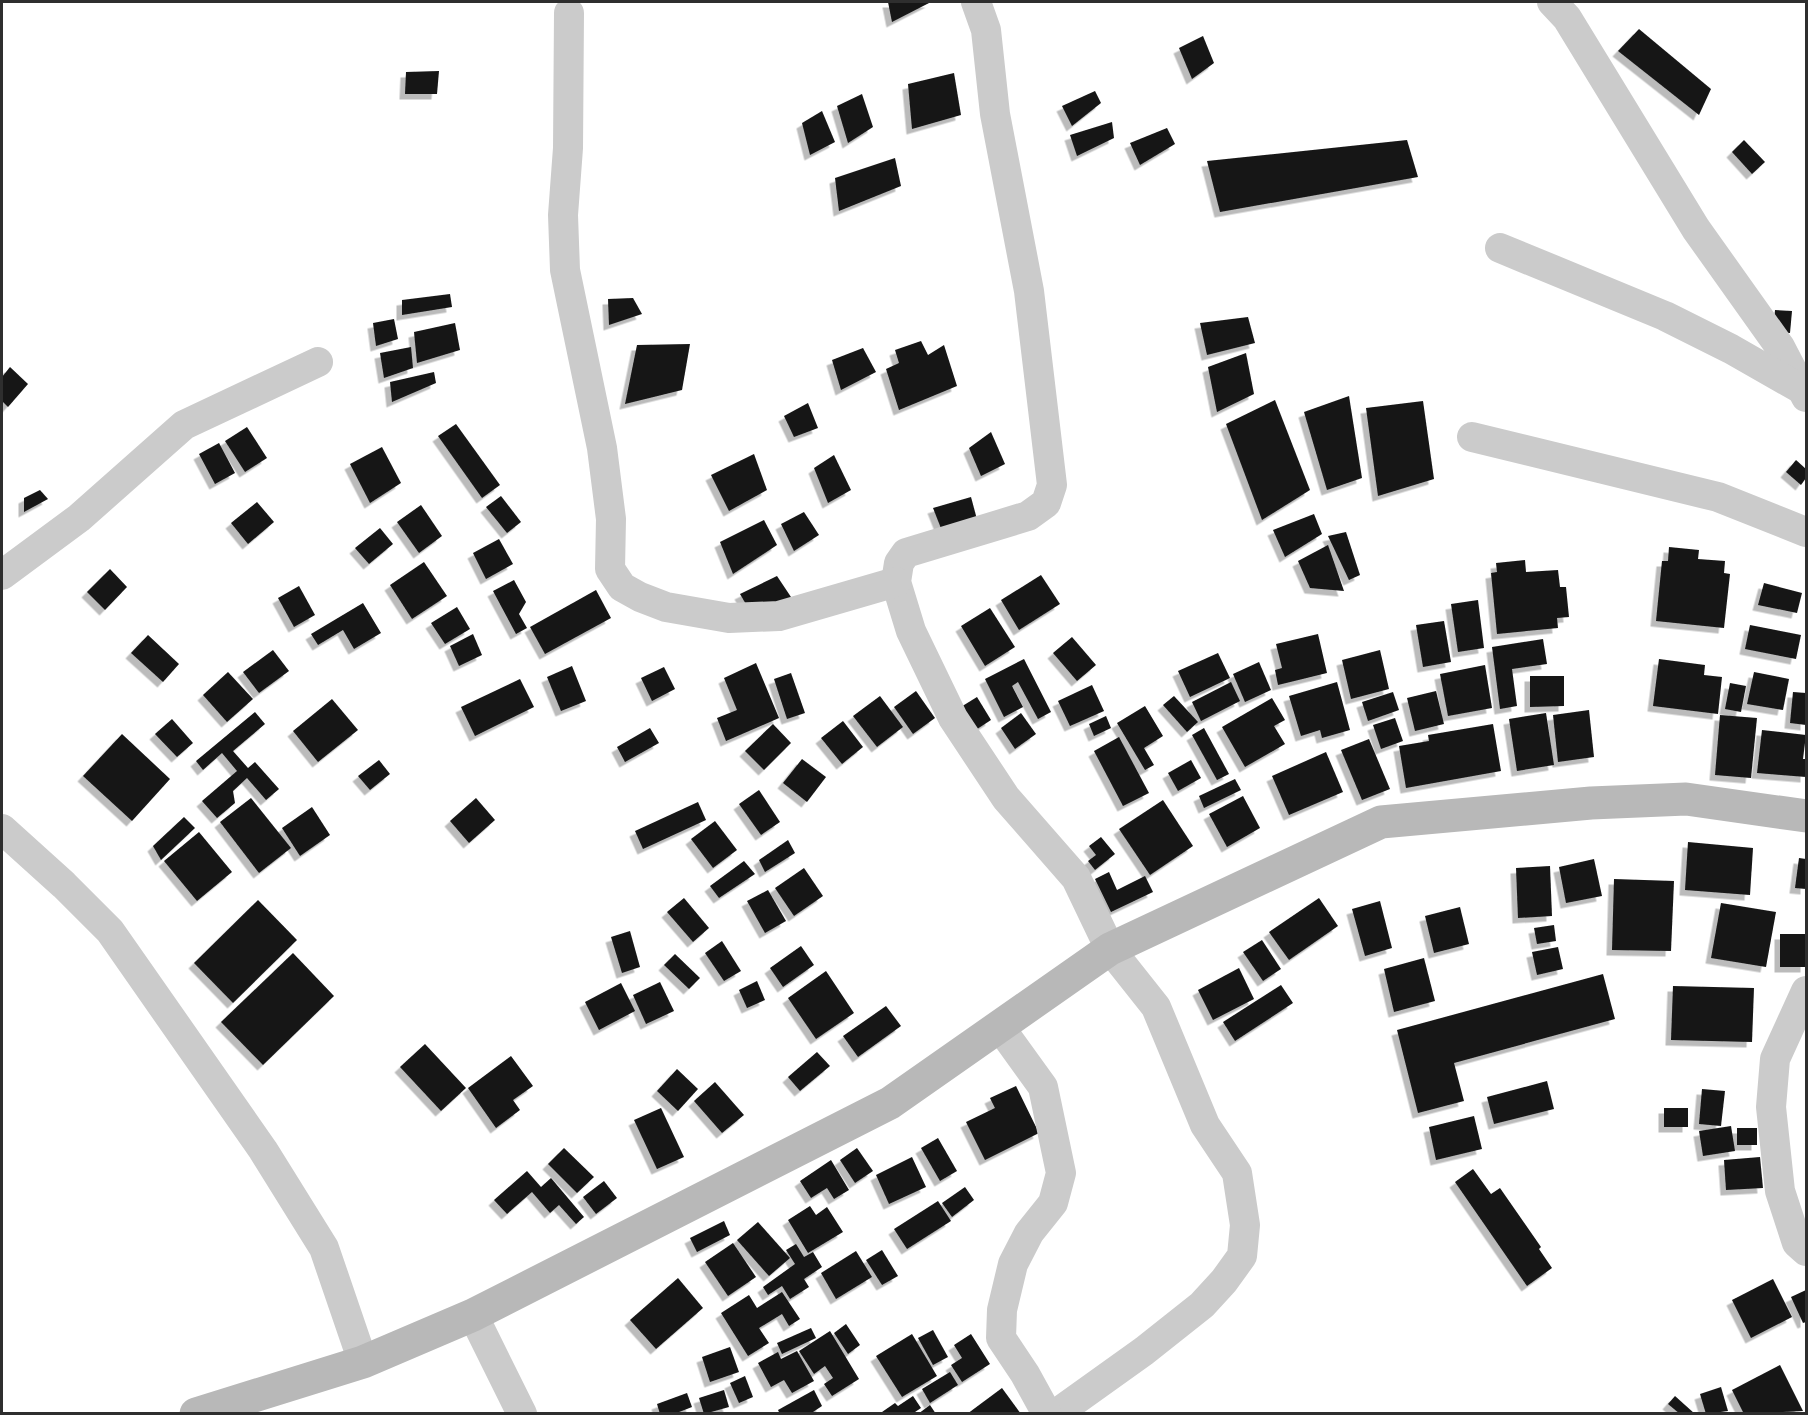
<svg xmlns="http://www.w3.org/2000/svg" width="1808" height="1415" viewBox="0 0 1808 1415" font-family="Raleway,sans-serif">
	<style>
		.building { fill: #151515; filter: url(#shadow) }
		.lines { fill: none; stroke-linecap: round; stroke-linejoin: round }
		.street { stroke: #cbcbcb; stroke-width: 30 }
		.secondary { stroke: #b8b8b8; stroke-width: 33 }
	</style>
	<defs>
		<filter id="shadow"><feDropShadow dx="-5.5" dy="5.5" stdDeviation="0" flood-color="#0004"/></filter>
	</defs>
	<rect width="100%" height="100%" fill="#fff"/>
	<g class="building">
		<path d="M888 2H931L892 22Z"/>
		<path d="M1639 29 1711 89 1699 115 1618 51Z"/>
		<path d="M1203 36 1214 63 1192 79 1179 48Z"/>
		<path d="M439 71 437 94H405L406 72Z"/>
		<path d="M954 73 961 115 912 129 908 84Z"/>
		<path d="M1095 91 1101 103 1072 126 1062 106Z"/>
		<path d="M862 94 873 127 848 143 837 106Z"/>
		<path d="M822 111 835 142 810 155 802 123Z"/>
		<path d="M1112 122 1114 138 1077 156 1070 135Z"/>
		<path d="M1167 128 1175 144 1140 165 1130 143Z"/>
		<path d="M1407 140 1418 177 1220 212 1207 161Z"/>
		<path d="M1744 140 1765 162 1752 174 1732 152Z"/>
		<path d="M895 158 901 186 839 211 835 178Z"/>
		<path d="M450 294 452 307 402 315V300Z"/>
		<path d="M633 298 642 314 609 325 608 299Z"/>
		<path d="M1775 310 1792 311 1790 333 1773 332Z"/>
		<path d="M1248 317 1255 343 1207 355 1200 323Z"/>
		<path d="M394 319 398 339 376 346 373 323Z"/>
		<path d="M455 323 460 350 417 363 414 332Z"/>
		<path d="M921 341 928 355 944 345 957 386 899 410 886 369 899 363 895 350Z"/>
		<path d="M690 344 682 390 625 404 637 345Z"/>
		<path d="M411 347 413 368 384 378 380 353Z"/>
		<path d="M863 348 876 372 841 390 832 360Z"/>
		<path d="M1246 353 1254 394 1217 412 1208 367Z"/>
		<path d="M10 367 28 384 8 407 2 401V377Z"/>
		<path d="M434 372 436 383 392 402 390 382Z"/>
		<path d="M1349 396 1362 478 1327 490 1304 412Z"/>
		<path d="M1275 400 1310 490 1262 520 1226 424Z"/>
		<path d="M1423 401 1434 479 1378 496 1366 408Z"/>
		<path d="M808 403 818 428 794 437 784 416Z"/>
		<path d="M456 424 500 485 482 498 438 436Z"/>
		<path d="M247 427 267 458 245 472 225 441Z"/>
		<path d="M991 432 1005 464 981 476 969 448Z"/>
		<path d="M219 443 235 473 215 484 199 454Z"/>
		<path d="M382 447 401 483 370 503 350 464Z"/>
		<path d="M754 454 767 490 729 511 711 475Z"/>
		<path d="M834 455 851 490 828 503 814 468Z"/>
		<path d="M1796 460 1806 469V478L1801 485 1786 472Z"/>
		<path d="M40 490 48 499 24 512V498Z"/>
		<path d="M501 496 521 522 507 533 486 507Z"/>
		<path d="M971 497 978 523 944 536 933 508Z"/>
		<path d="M257 502 274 522 248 544 231 523Z"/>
		<path d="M421 505 442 536 419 553 397 522Z"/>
		<path d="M804 512 819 535 794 551 781 524Z"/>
		<path d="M1314 514 1322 534 1285 557 1273 530Z"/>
		<path d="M764 520 777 545 733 574 720 542Z"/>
		<path d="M380 528 393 544 369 564 355 548Z"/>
		<path d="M1346 532 1360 575 1349 580 1328 536Z"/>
		<path d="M499 539 513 564 486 579 473 553Z"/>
		<path d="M1328 545 1344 591 1310 588 1298 561Z"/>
		<path d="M1669 547 1699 550 1698 559 1725 561 1724 573 1730 574 1724 628 1656 621 1662 561H1668Z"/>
		<path d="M1525 560 1526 572 1558 570 1560 587H1566L1569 617 1557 618 1558 628 1497 634 1491 573 1497 572 1496 563Z"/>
		<path d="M424 562 447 596 412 619 390 585Z"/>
		<path d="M110 569 127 587 105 610 87 592Z"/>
		<path d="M1041 575 1060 604 1019 630 1001 600Z"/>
		<path d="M777 576 793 600 750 611 740 594Z"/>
		<path d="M514 580 526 602 519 614 527 628 516 634 493 591Z"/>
		<path d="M1764 583 1802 593 1797 613 1758 605Z"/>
		<path d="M299 586 315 615 294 627 278 598Z"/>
		<path d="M596 590 611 618 545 654 530 627Z"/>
		<path d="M1478 600 1484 648 1458 652 1451 604Z"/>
		<path d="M363 603 381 633 354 649 343 630 318 645 311 634Z"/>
		<path d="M457 607 470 629 445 644 431 623Z"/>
		<path d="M990 608 1015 647 985 666 961 626Z"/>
		<path d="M1444 621 1451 662 1423 667 1416 625Z"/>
		<path d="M1750 625 1801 635 1796 659 1745 649Z"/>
		<path d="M473 634 482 655 459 666 450 646Z"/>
		<path d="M1318 634 1327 673 1278 685 1275 670 1282 668 1276 644Z"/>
		<path d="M148 635 179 664 163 682 131 653Z"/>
		<path d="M1072 637 1096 665 1077 681 1053 653Z"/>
		<path d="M1543 639 1547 664 1512 669 1517 706 1500 709 1492 647Z"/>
		<path d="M273 650 289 671 259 693 243 672Z"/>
		<path d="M1380 650 1389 689 1351 699 1342 660Z"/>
		<path d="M1218 653 1230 678 1190 697 1178 671Z"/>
		<path d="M1024 659 1051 712 1038 719 1018 682 1012 686 1023 707 1004 717 985 679Z"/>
		<path d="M1659 659 1705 665 1704 675 1722 677 1718 714 1653 706Z"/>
		<path d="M1259 662 1271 690 1245 702 1233 674Z"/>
		<path d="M756 663 779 718 726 741 717 718 737 710 724 678Z"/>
		<path d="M1485 665 1492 708 1448 716 1440 674Z"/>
		<path d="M572 666 586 701 561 711 547 677Z"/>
		<path d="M664 667 675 689 652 701 641 678Z"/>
		<path d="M228 672 253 699 227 722 203 695Z"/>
		<path d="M1754 672 1789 679 1783 710 1747 704Z"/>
		<path d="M791 673 805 713 787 719 774 679Z"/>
		<path d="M1530 676H1564V706L1530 707Z"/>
		<path d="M520 679 534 707 475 736 461 707Z"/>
		<path d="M1231 682 1240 701 1201 721 1192 702Z"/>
		<path d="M1337 682 1350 730 1322 738 1320 730 1301 736 1289 696Z"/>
		<path d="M1730 683 1746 686 1741 712 1725 709Z"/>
		<path d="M1092 685 1104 711 1070 726 1058 701Z"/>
		<path d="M916 691 935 718 913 734 894 707Z"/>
		<path d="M1436 691 1444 724 1415 731 1407 698Z"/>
		<path d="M1393 692 1399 710 1368 721 1362 702Z"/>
		<path d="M1793 692 1806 693V725L1790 723Z"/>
		<path d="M880 696 903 727 877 747 853 716Z"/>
		<path d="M1174 696 1198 722 1187 732 1163 705Z"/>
		<path d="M977 697 991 720 971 733 956 710Z"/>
		<path d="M1272 698 1285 720 1274 726 1285 744 1245 767 1222 727Z"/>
		<path d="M332 699 358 730 318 762 293 731Z"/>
		<path d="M1145 706 1163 736 1144 748 1154 765 1145 770 1117 723Z"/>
		<path d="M1589 710 1594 757 1558 762 1553 715Z"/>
		<path d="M255 712 265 724 233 751 248 768 255 762 279 789 266 800 247 778 233 791 235 803 217 818 202 801 237 771 222 753 203 770 196 761Z"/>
		<path d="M1021 713 1036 734 1015 749 1001 728Z"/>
		<path d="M1546 713 1554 765 1517 771 1509 719Z"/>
		<path d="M1720 715 1757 718 1751 778 1715 775Z"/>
		<path d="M1106 716 1111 728 1094 736 1089 724Z"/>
		<path d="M1395 718 1403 741 1381 749 1373 725Z"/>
		<path d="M172 719 193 743 177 757 155 734Z"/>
		<path d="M843 721 863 747 842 764 821 738Z"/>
		<path d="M773 724 791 743 764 770 745 751Z"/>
		<path d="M1493 724 1501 771 1406 788 1399 746 1429 741 1428 735Z"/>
		<path d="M650 728 659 743 625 762 617 747Z"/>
		<path d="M1204 728 1229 774 1217 780 1192 735Z"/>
		<path d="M1762 730 1806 735 1803 759H1806V777L1757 773Z"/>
		<path d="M122 734 170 779 132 821 83 776Z"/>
		<path d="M1119 737 1149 793 1123 806 1094 751Z"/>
		<path d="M1369 739 1390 789 1362 800 1341 750Z"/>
		<path d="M1326 752 1343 792 1289 815 1272 776Z"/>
		<path d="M802 759 826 777 807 802 783 783Z"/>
		<path d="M379 760 390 774 370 790 358 776Z"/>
		<path d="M1191 760 1201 778 1178 791 1168 773Z"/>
		<path d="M1235 779 1241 790 1204 808 1199 796Z"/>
		<path d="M759 790 780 822 761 835 739 804Z"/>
		<path d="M1243 796 1260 828 1227 847 1209 814Z"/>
		<path d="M251 798 291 848 259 873 220 822Z"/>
		<path d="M476 798 495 820 469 843 450 821Z"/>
		<path d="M1163 800 1193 846 1150 875 1119 829Z"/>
		<path d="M698 802 706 820 643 849 635 831Z"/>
		<path d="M312 807 330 835 300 856 282 828Z"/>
		<path d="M184 817 195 828 161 860 153 846Z"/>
		<path d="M715 821 737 850 713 868 691 839Z"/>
		<path d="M199 832 232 872 197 901 164 861Z"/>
		<path d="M1101 837 1115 854 1095 870 1088 861 1096 855 1089 846Z"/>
		<path d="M788 840 795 853 765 872 759 860Z"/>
		<path d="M1688 842 1753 848 1750 895 1685 890Z"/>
		<path d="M1799 858 1806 859V889L1795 888Z"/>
		<path d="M1594 859 1602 896 1566 903 1559 867Z"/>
		<path d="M744 861 755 874 719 898 710 886Z"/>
		<path d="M1550 866 1552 916 1518 918 1516 868Z"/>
		<path d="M804 868 823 896 794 916 775 888Z"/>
		<path d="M1109 872 1117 890 1145 876 1153 892 1111 912 1095 879Z"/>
		<path d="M1614 879 1674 881 1671 951 1612 950Z"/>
		<path d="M768 890 786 921 765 933 747 901Z"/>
		<path d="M684 898 709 928 693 942 667 912Z"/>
		<path d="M1319 898 1338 926 1289 960 1269 932Z"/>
		<path d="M258 900 297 940 233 1003 194 963Z"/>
		<path d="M1380 901 1392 948 1365 956 1352 909Z"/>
		<path d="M1721 903 1776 912 1766 967 1711 958Z"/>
		<path d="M1460 907 1469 944 1434 953 1425 916Z"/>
		<path d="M1554 925 1556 941 1537 944 1534 928Z"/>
		<path d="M630 931 640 967 622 973 611 937Z"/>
		<rect x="1780" y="934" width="26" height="33"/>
		<path d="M1262 940 1281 969 1263 981 1243 952Z"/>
		<path d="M722 941 741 971 724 981 705 953Z"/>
		<path d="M801 946 814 965 783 987 770 968Z"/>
		<path d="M1558 947 1563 969 1537 975 1532 952Z"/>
		<path d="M293 953 334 996 263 1065 221 1022Z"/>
		<path d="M675 954 700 978 689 989 664 965Z"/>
		<path d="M1424 958 1435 1001 1394 1012 1384 969Z"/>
		<path d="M1239 968 1254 999 1213 1020 1198 990Z"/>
		<path d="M826 971 854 1013 816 1039 788 998Z"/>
		<path d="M1603 974 1615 1019 1454 1063 1464 1101 1418 1113 1397 1030Z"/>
		<path d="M757 981 765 1000 747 1008 739 990Z"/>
		<path d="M660 982 674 1011 646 1024 633 995Z"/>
		<path d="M621 983 635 1011 599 1030 585 1002Z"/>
		<path d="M1281 985 1293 1003 1235 1041 1223 1022Z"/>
		<path d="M1673 986 1754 988 1752 1042 1671 1040Z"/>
		<path d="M886 1006 901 1026 858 1057 843 1036Z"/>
		<path d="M425 1044 466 1088 441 1111 400 1067Z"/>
		<path d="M817 1052 830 1066 800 1091 788 1077Z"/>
		<path d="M511 1056 533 1086 513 1100 520 1110 496 1128 468 1088Z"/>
		<path d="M677 1069 698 1089 678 1111 657 1091Z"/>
		<path d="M1547 1081 1554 1109 1494 1124 1487 1097Z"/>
		<path d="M715 1082 744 1115 722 1133 694 1101Z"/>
		<path d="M1016 1086 1039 1133 985 1160 966 1122 995 1108 990 1098Z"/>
		<path d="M1702 1089 1725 1091 1721 1126 1699 1124Z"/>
		<path d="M661 1108 684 1157 657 1169 634 1120Z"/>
		<rect x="1664" y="1108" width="24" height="19"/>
		<path d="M1474 1116 1482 1149 1436 1160 1429 1127Z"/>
		<path d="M1731 1126 1735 1151 1703 1156 1699 1131Z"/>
		<rect x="1737" y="1128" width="20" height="17"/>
		<path d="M938 1138 957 1171 940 1181 921 1148Z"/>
		<path d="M564 1148 594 1177 577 1193 548 1164Z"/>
		<path d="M857 1148 873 1171 855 1183 840 1160Z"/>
		<path d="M912 1157 926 1187 889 1204 876 1175Z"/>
		<path d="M1760 1157 1763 1188 1726 1190 1724 1160Z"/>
		<path d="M831 1160 849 1190 834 1199 827 1188 811 1198 800 1181Z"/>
		<path d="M1473 1169 1491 1194 1500 1188 1541 1247 1539 1249 1552 1268 1527 1286 1455 1182Z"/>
		<path d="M527 1171 541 1187 551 1178 584 1217 576 1224 559 1205 550 1213 532 1192 507 1214 494 1200Z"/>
		<path d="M604 1181 617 1198 596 1214 583 1197Z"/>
		<path d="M965 1187 974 1200 952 1217 942 1203Z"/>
		<path d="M938 1201 951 1221 907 1249 894 1229Z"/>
		<path d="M810 1206 816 1215 827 1207 843 1232 808 1253 788 1220Z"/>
		<path d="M724 1221 730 1235 697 1252 690 1238Z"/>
		<path d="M758 1222 790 1258 769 1276 737 1240Z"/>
		<path d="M733 1243 756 1277 728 1296 705 1262Z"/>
		<path d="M796 1244 804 1257 813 1252 822 1267 804 1279 809 1287 790 1299 782 1286 768 1295 763 1287 795 1264 786 1250Z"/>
		<path d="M882 1250 898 1276 882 1285 866 1260Z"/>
		<path d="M856 1251 872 1277 836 1299 821 1273Z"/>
		<path d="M678 1278 703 1308 656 1349 630 1320Z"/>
		<path d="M1773 1279 1792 1317 1751 1338 1732 1300Z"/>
		<path d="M1806 1290V1322L1803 1323 1791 1297Z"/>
		<path d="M782 1292 800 1319 789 1326 782 1314 759 1328 769 1343 748 1356 721 1313 749 1295 757 1308Z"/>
		<path d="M846 1324 860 1345 848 1354 834 1333Z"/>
		<path d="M811 1328 816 1338 782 1354 777 1343Z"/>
		<path d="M933 1330 948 1357 933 1365 918 1338Z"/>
		<path d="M830 1331 859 1379 832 1396 824 1384 833 1378 825 1366 814 1374 799 1351Z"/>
		<path d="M912 1334 937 1376 902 1397 876 1356Z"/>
		<path d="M971 1334 990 1364 962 1382 951 1365 962 1358 954 1345Z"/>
		<path d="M730 1347 739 1372 710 1382 702 1357Z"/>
		<path d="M797 1351 814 1381 792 1393 784 1380 771 1387 758 1363 778 1352 781 1359Z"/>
		<path d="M1780 1365 1803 1411 1744 1414 1732 1390Z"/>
		<path d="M950 1372 958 1385 930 1403 922 1389Z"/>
		<path d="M745 1376 753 1397 739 1403 730 1383Z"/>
		<path d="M1721 1387 1728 1411 1706 1414 1700 1394Z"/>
		<path d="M1002 1388 1021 1414H967Z"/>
		<path d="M724 1390 729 1407 704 1414 699 1398Z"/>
		<path d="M814 1390 822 1406 810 1414H780L778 1410Z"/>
		<path d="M687 1393 692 1407 674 1414H660L657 1404Z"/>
		<path d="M913 1396 921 1408 912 1414 882 1412 895 1403 898 1406Z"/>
		<path d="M1675 1396 1695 1414H1680L1668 1404Z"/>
		<path d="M930 1405 936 1414H918Z"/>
	</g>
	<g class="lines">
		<g class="street">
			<path d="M976 2 986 30 995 114 1029 291 1052 485 1046 503 1028 516 906 553 899 563 896 582 911 631 953 718 1006 798 1076 878 1110 949 1156 1007 1205 1125 1237 1173 1245 1225 1242 1256 1224 1281 1202 1305 1144 1351 1056 1414"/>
			<path d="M1552 2 1567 18 1696 229 1780 347 1806 397"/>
			<path d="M569 13 568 148 563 215 565 270 602 448 611 519 610 569 622 587 640 597 666 607 729 618 779 616 896 582"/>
			<path d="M1500 248 1665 316 1731 349 1803 390"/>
			<path d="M1472 437 1718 497 1806 532"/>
			<path d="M2 575 79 518 184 425 318 362"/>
			<path d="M2 829 64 885 110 931 263 1150 324 1248 363 1362"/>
			<path d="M1806 991 1775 1059 1771 1107 1780 1191 1797 1243 1806 1251"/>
			<path d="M999 1026 1043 1087 1061 1173 1053 1203 1029 1233 1013 1264 1002 1310 1001 1338 1025 1374 1047 1414"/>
			<path d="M473 1315 522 1414"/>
		</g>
		<path class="secondary" d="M196 1414 363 1362 473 1315 890 1103 1110 949 1381 822 1591 803 1686 799 1806 816"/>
	</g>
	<rect width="1808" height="1415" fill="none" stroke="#2e2e2e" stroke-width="6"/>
</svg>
